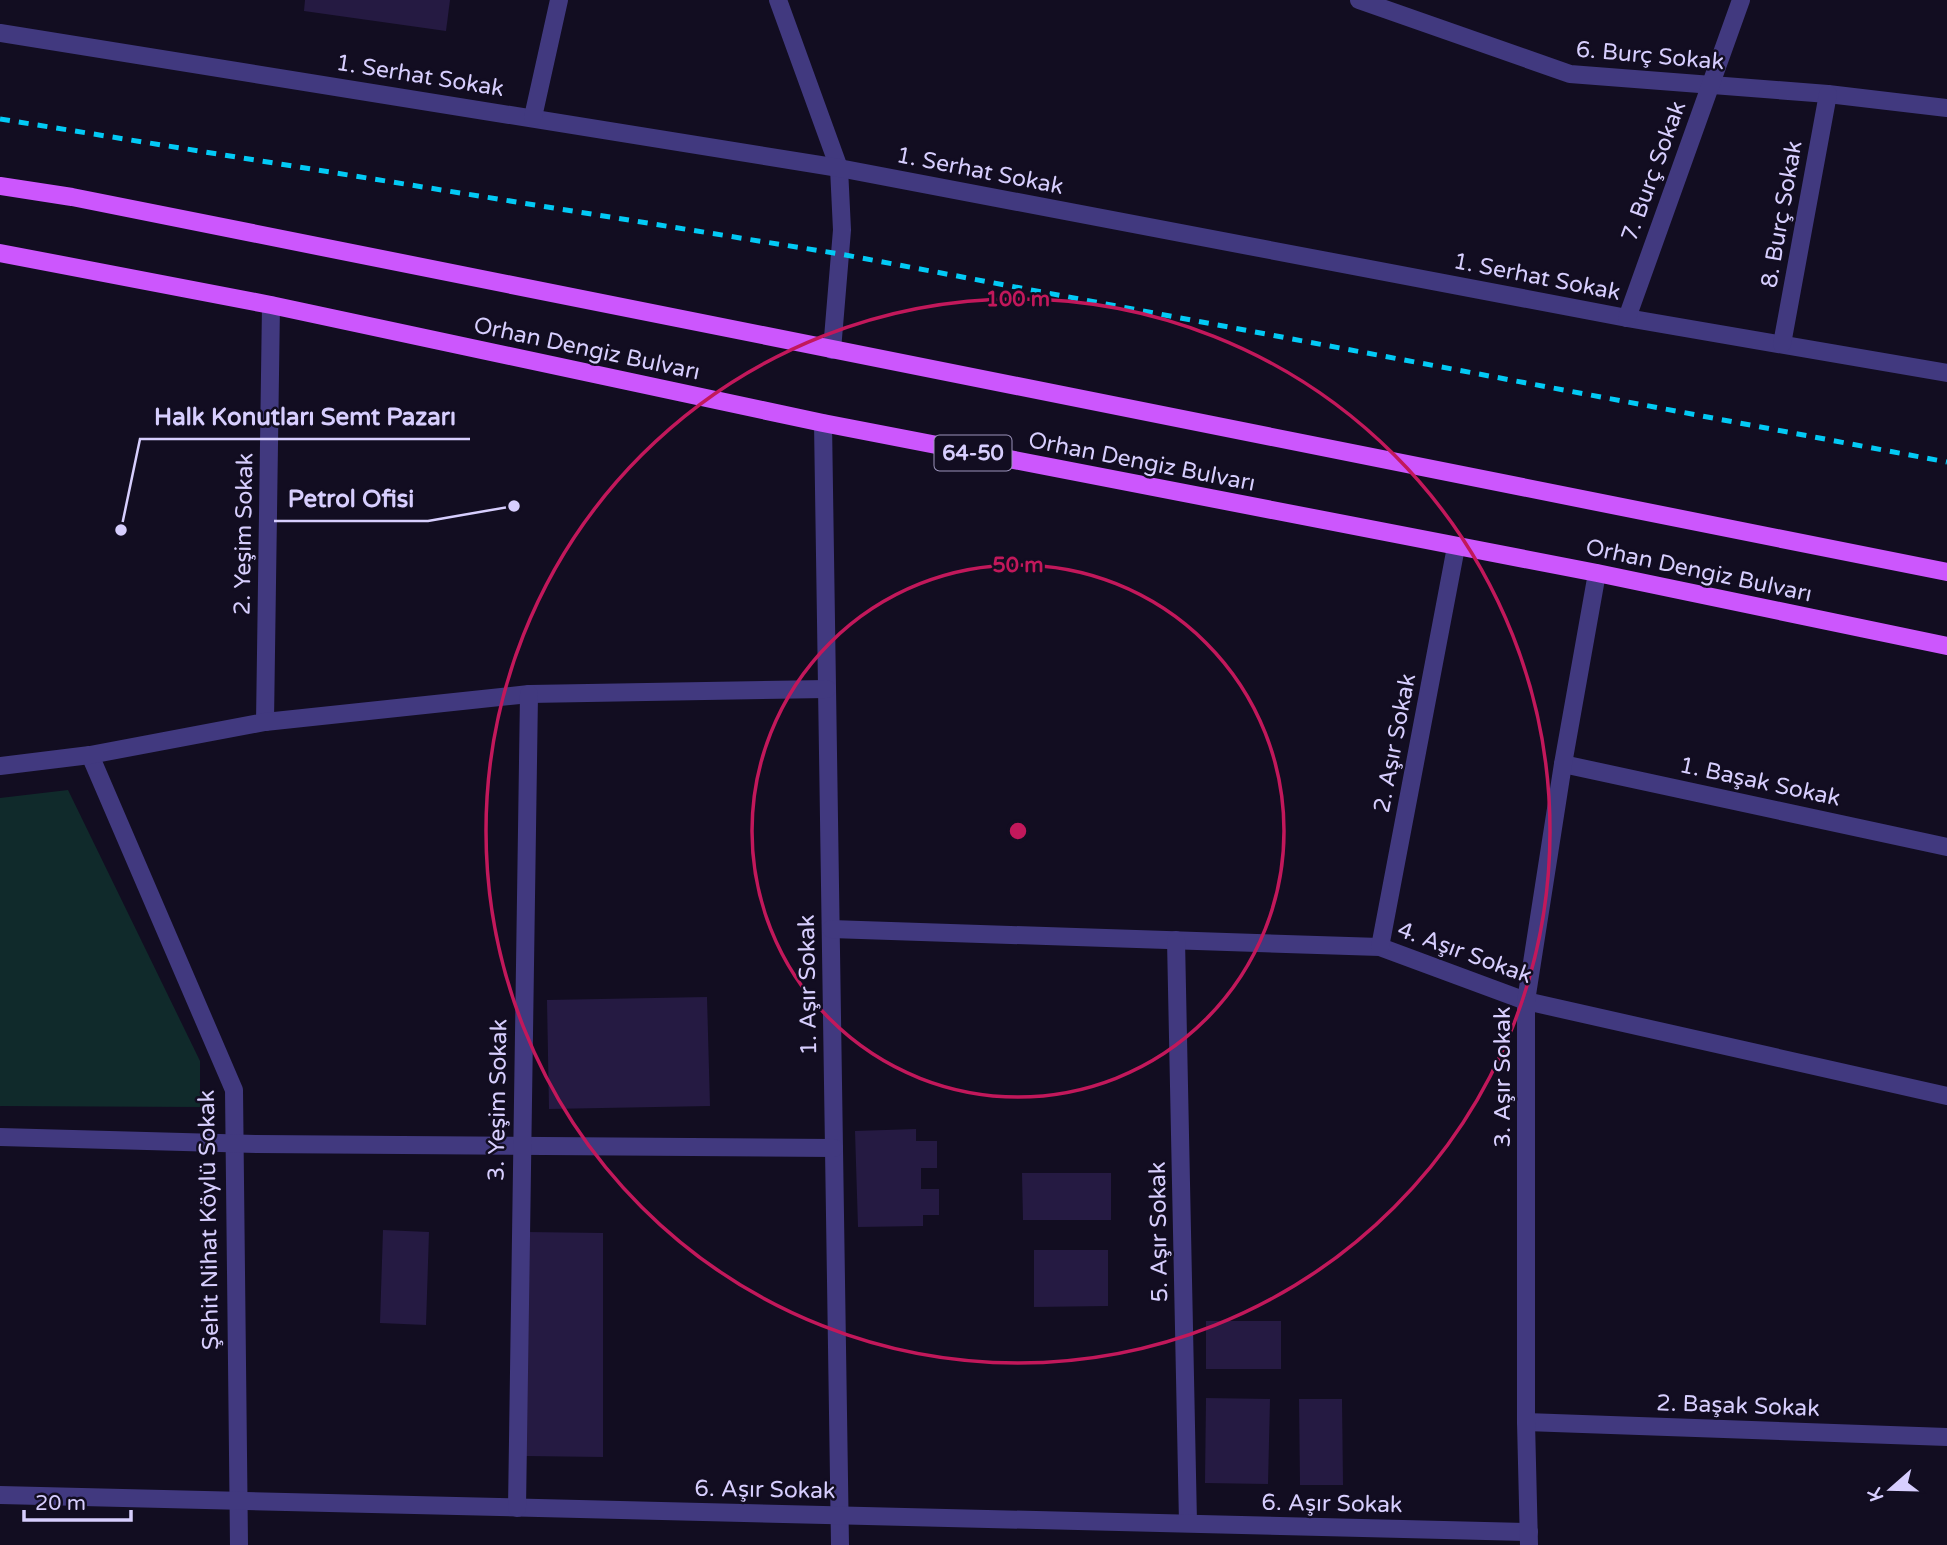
<svg xmlns="http://www.w3.org/2000/svg" width="1947" height="1545" viewBox="0 0 1947 1545" font-family="'Varela Round',sans-serif">
	<style>
		.green { fill: #102a2b }
		.building { fill: #251a42 }
		.lines { fill: none; stroke-linecap: round; stroke-linejoin: round }
		.street { stroke: #41397f; stroke-width: 18 }
		.primary { stroke: #cc56fd; stroke-width: 18 }
		.rail { stroke: #03caf5; stroke-width: 5; stroke-dasharray: 10 9; stroke-linecap: butt }
		.ring { fill: none; stroke: #c2185b; stroke-width: 3.5 }
		.labels { text-anchor: middle; stroke-width: 5; stroke-linejoin: round; paint-order: stroke }
		.shield { fill: #120d21; stroke: #9c94bc; stroke-width: 2 }
		.shield-label { font-size: 21px; font-weight: bold; fill: #d7cefe }
		.street-label { font-size: 23px; fill: #d7cefe; stroke: #120d21 }
		.centre { fill: #c2185b; stroke: #120d21; stroke-width: 3.5 }
		.ring-label { font-size: 21px; text-anchor: middle; font-weight: bold; fill: #c2185b; stroke: #120d21; stroke-width: 5; stroke-linejoin: round; paint-order: stroke }
		.leader { fill: none; stroke: #d7cefe; stroke-width: 2.5 }
		.callout-dot { fill: #d7cefe; stroke: #120d21; stroke-width: 2.5 }
		.callout-label { font-size: 24px; text-anchor: middle; font-weight: bold; fill: #d7cefe; stroke: #120d21; stroke-width: 5; stroke-linejoin: round; paint-order: stroke }
	</style>
	<rect width="100%" height="100%" fill="#120d21"/>
	<path class="green" d="M68 790 200 1061V1107L0 1106V798Z"/>
	<g class="building">
		<path d="M305 0H450L446 31 304 11Z"/>
		<path d="M707 997 710 1106 549 1109 547 1000Z"/>
		<path d="M916 1129V1141H937V1168H921V1189H939V1215H923V1226L858 1227 855 1131Z"/>
		<path d="M1022 1173H1111V1220H1023Z"/>
		<path d="M383 1230 429 1232 426 1325 380 1323Z"/>
		<path d="M527 1232 603 1233V1457L526 1456Z"/>
		<path d="M1034 1250H1108V1306L1034 1307Z"/>
		<rect x="1206" y="1321" width="75" height="48"/>
		<path d="M1206 1398 1270 1399 1268 1484 1205 1483Z"/>
		<path d="M1299 1399H1342L1343 1485H1300Z"/>
	</g>
	<g class="lines">
		<g class="street">
			<path d="M778 0 839 168 842 230 832 350"/>
			<path d="M1359 0 1570 74 1828 94 1947 108"/>
			<path d="M0 33 839 168 1627 318 1947 373"/>
			<path d="M533 117 559 0"/>
			<path d="M1627 318 1741 0"/>
			<path d="M1782 344 1828 94"/>
			<path d="M823 423 840 1545"/>
			<path d="M265 722 271 305"/>
			<path d="M90 755 234 1090 239 1545"/>
			<path d="M1563 764 1947 847"/>
			<path d="M0 766 90 755 265 722 529 694 827 689"/>
			<path d="M831 929 1380 947 1526 1001 1947 1096"/>
			<path d="M1176 940 1188 1523"/>
			<path d="M1380 947 1456 547"/>
			<path d="M0 1137 257 1144 834 1148"/>
			<path d="M1526 1422 1947 1437"/>
			<path d="M0 1495 1529 1532"/>
			<path d="M517 1508 529 694"/>
			<path d="M1529 1545 1526 1422V1001L1563 764 1597 573"/>
		</g>
		<g class="primary">
			<path d="M0 186 72 197 1947 572"/>
			<path d="M0 253 271 305 823 423 1597 573 1947 646"/>
		</g>
		<path class="rail" d="M0 119 840 254 1947 462"/>
	</g>
	<g class="ring">
		<circle cx="1018" cy="831" r="266"/>
		<circle cx="1018" cy="831" r="532"/>
	</g>
	<g class="labels">
		<rect class="shield" x="934.5" y="435.5" width="77" height="35" rx="5"/>
		<g class="shield-label">
			<text x="973" y="460">64-50</text>
		</g>
		<g class="street-label">
			<text transform="translate(1650 55) rotate(5)" y="8">6. Burç Sokak</text>
			<text transform="translate(420 75) rotate(9)" y="8">1. Serhat Sokak</text>
			<text transform="translate(980 170) rotate(11)" y="8">1. Serhat Sokak</text>
			<text transform="translate(1653 171) rotate(-70)" y="8">7. Burç Sokak</text>
			<text transform="translate(1781 214) rotate(-80)" y="8">8. Burç Sokak</text>
			<text transform="translate(1537 276) rotate(11)" y="8">1. Serhat Sokak</text>
			<text transform="translate(587 348) rotate(12)" y="8">Orhan Dengiz Bulvarı</text>
			<text transform="translate(1142 461) rotate(11)" y="8">Orhan Dengiz Bulvarı</text>
			<text transform="translate(243 534) rotate(-89)" y="8">2. Yeşim Sokak</text>
			<text transform="translate(1699 570) rotate(12)" y="8">Orhan Dengiz Bulvarı</text>
			<text transform="translate(1394 743) rotate(-79)" y="8">2. Aşır Sokak</text>
			<text transform="translate(1760 781) rotate(12)" y="8">1. Başak Sokak</text>
			<text transform="translate(1465 952) rotate(20)" y="8">4. Aşır Sokak</text>
			<text transform="translate(807 985) rotate(-91)" y="8">1. Aşır Sokak</text>
			<text transform="translate(1502 1077) rotate(-90)" y="8">3. Aşır Sokak</text>
			<text transform="translate(497 1100) rotate(-89)" y="8">3. Yeşim Sokak</text>
			<text transform="translate(208 1220) rotate(-91)" y="8">Şehit Nihat Köylü Sokak</text>
			<text transform="translate(1158 1232) rotate(-91)" y="8">5. Aşır Sokak</text>
			<text transform="translate(1738 1405) rotate(2)" y="8">2. Başak Sokak</text>
			<text transform="translate(765 1489) rotate(1)" y="8">6. Aşır Sokak</text>
			<text transform="translate(1332 1503) rotate(1)" y="8">6. Aşır Sokak</text>
		</g>
	</g>
	<circle cx="1018" cy="831" r="10" class="centre"/>
	<g class="ring-label">
		<text x="1018" y="306">100 m</text>
		<text x="1018" y="572">50 m</text>
	</g>
	<path class="leader" d="M121 530L140 439H470M514 506L428 521H274"/>
	<g class="callout-dot">
		<circle cx="121" cy="530" r="7"/>
		<circle cx="514" cy="506" r="7"/>
	</g>
	<g class="callout-label">
		<text x="305" y="425">Halk Konutları Semt Pazarı</text>
		<text x="351" y="507">Petrol Ofisi</text>
	</g>
	<g transform="translate(1891 1489) rotate(250)" stroke="#120d21" stroke-width="5" paint-order="stroke">
	<path d="M0-5L12 26L0 18L-12 26Z" fill="#d7cefe"/>
	<text y="-10" font-size="19" font-weight="bold" text-anchor="middle" fill="#d7cefe">K</text>
	</g>
	<path d="M24 1510v10h107v-10" fill="none" stroke="#d7cefe" stroke-width="3.5"/>
	<text x="35" y="1510" font-size="21" fill="#d7cefe" stroke="#120d21" stroke-width="5" paint-order="stroke">20 m</text>
</svg>
